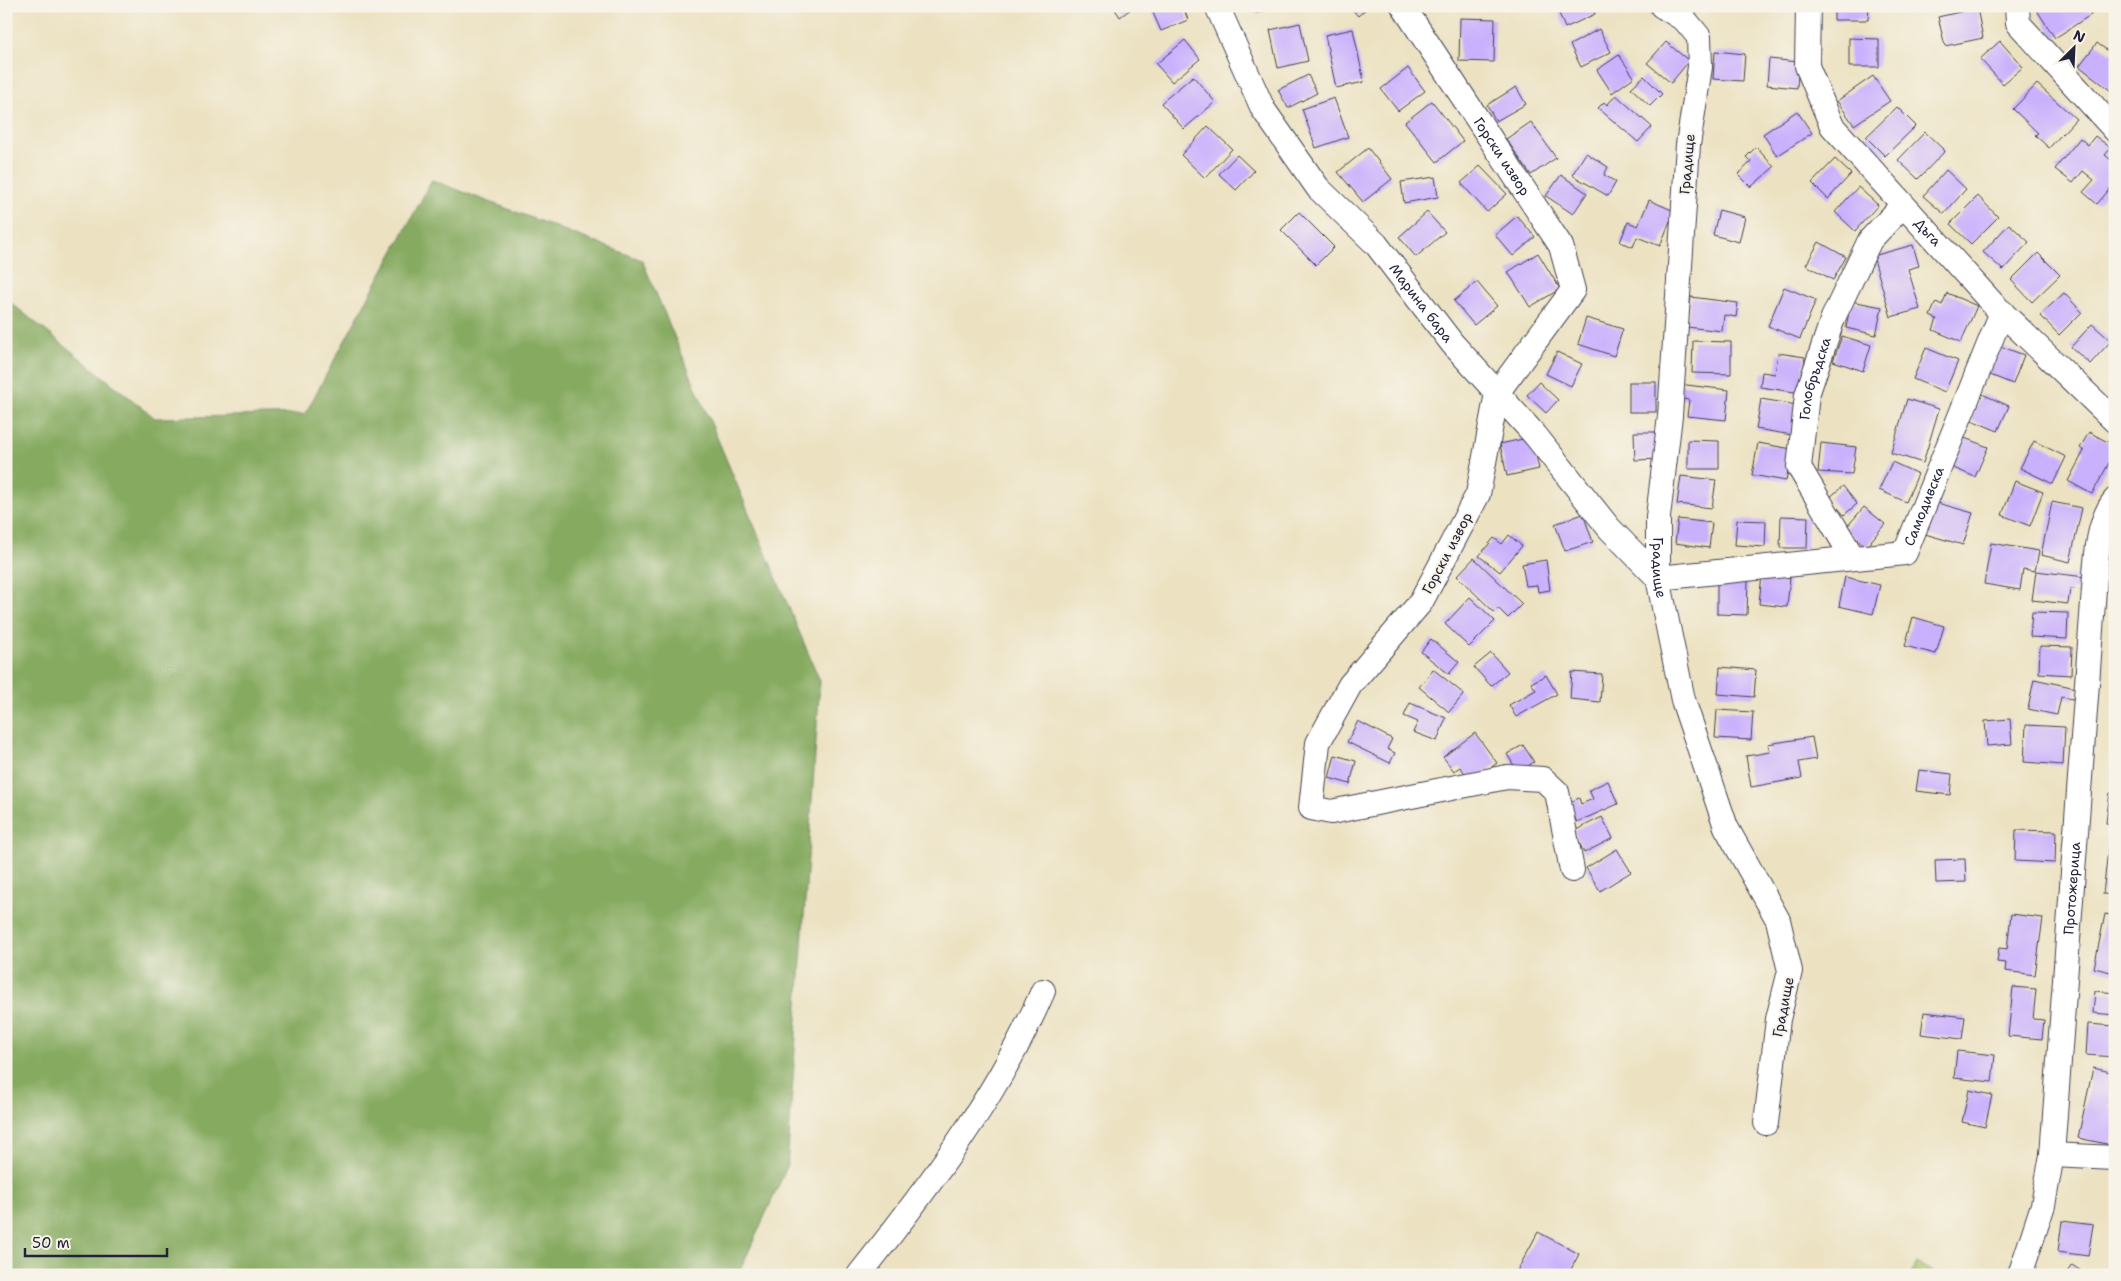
<svg xmlns="http://www.w3.org/2000/svg" width="2121" height="1281" viewBox="0 0 2121 1281" font-family="'Shantell Sans',sans-serif">
	<style>
		.green { fill: #a8c56c; stroke: #657454 }
		.forest { fill: #86aa60; stroke: #54664e }
		.building { fill: #cab1fd }
		.lines { fill: none; stroke-linecap: round; stroke-linejoin: round }
		.minor-casing { stroke: #403f4f; stroke-width: 26 }
		.minor { stroke: #fff; stroke-width: 24 }
		.labels { text-anchor: middle; stroke-width: 4; stroke-linejoin: round; paint-order: stroke }
		.street-label { font-size: 14px; fill: #22223b; stroke: #f7f3e8 }
	</style>
	<rect width="100%" height="100%" fill="#f7f3e8"/>
	<filter id="ink" filterUnits="userSpaceOnUse"><feTurbulence type="fractalNoise" baseFrequency=".02" numOctaves="2"/><feDisplacementMap in="SourceGraphic" scale="10" xChannelSelector="R" yChannelSelector="G"/><feConvolveMatrix kernelMatrix="1 2 1 2 8 2 1 2 1" color-interpolation-filters="sRGB"/></filter>
	<filter id="wash" filterUnits="userSpaceOnUse"><feTurbulence type="fractalNoise" baseFrequency=".0096" numOctaves="4" result="noise"/><feDisplacementMap in="SourceGraphic" scale="20" xChannelSelector="R" yChannelSelector="G"/><feGaussianBlur stdDeviation="1.12" result="paint"/><feColorMatrix in="noise" values="0 0 0 0 0 0 0 0 0 0 0 0 0 0 0 0 0 1.4 0 .05"/><feComposite in="paint" operator="in"/></filter>
	<g filter="url(#wash)">
		<rect width="100%" height="100%" fill="#ece2c2"/>
		<path class="green" d="M1917 1263 1938 1275H1910Z"/>
		<path class="forest" d="M432 180 642 260 820 681 787 1167 738 1275H6V299L155 418 305 414Z"/>
		<g id="blocks">
			<g class="building">
				<path d="M1113 6H1135L1120 17Z"/>
				<path d="M1150 6H1183L1188 20 1161 31Z"/>
				<path d="M1254 6H1276V7L1256 13Z"/>
				<path d="M1349 6H1369L1358 16Z"/>
				<path d="M1556 6H1592L1595 14 1565 28Z"/>
				<path d="M1834 6H1869L1868 20H1834Z"/>
				<path d="M1939 6H1962V7L1940 11Z"/>
				<path d="M2034 6H2086L2092 14 2055 38Z"/>
				<path d="M1977 8 1983 38 1945 46 1938 17Z"/>
				<path d="M1460 18 1495 19 1494 62 1459 61Z"/>
				<path d="M1300 23 1308 61 1278 68 1270 30Z"/>
				<path d="M1353 29 1364 82 1336 88 1325 35Z"/>
				<path d="M1599 29 1611 52 1581 67 1570 45Z"/>
				<path d="M1849 38 1879 39V67H1849Z"/>
				<path d="M1185 40 1200 59 1172 82 1156 64Z"/>
				<path d="M2000 41 2023 67 2003 84 1980 59Z"/>
				<path d="M1666 42 1689 61 1671 83 1647 63Z"/>
				<path d="M2097 43 2112 54 2115 50V94L2079 66Z"/>
				<path d="M1715 51 1745 54 1743 81 1713 79Z"/>
				<path d="M1619 55 1634 77 1612 93 1597 70Z"/>
				<path d="M1769 59 1799 62 1797 88 1767 85Z"/>
				<path d="M1408 68 1425 91 1398 111 1381 89Z"/>
				<path d="M1308 75 1317 93 1288 108 1278 90Z"/>
				<path d="M1193 76 1215 102 1184 129 1161 103Z"/>
				<path d="M1644 76 1662 94 1650 106 1631 88Z"/>
				<path d="M1873 76 1890 101 1854 125 1837 101Z"/>
				<path d="M2037 84 2076 119 2049 148 2035 135 2038 133 2013 109Z"/>
				<path d="M1516 87 1526 104 1496 121 1487 105Z"/>
				<path d="M1616 95 1652 127 1638 142 1598 108 1604 102 1607 105Z"/>
				<path d="M1334 98 1348 137 1316 148 1302 109Z"/>
				<path d="M1432 101 1463 141 1437 162 1405 122Z"/>
				<path d="M1897 107 1916 126 1885 156 1866 137Z"/>
				<path d="M1797 111 1812 133 1777 156 1763 134Z"/>
				<path d="M1531 122 1556 158 1531 175 1506 139Z"/>
				<path d="M1208 126 1232 149 1205 178 1181 155Z"/>
				<path d="M1925 132 1945 151 1918 179 1898 160Z"/>
				<path d="M2095 136 2111 148 2105 155 2115 163V183L2097 204 2083 192 2094 180 2083 171 2073 183 2055 169 2080 138 2088 145Z"/>
				<path d="M1756 147 1774 167 1751 187 1738 174 1751 162 1746 157Z"/>
				<path d="M1368 148 1392 179 1363 202 1338 172Z"/>
				<path d="M1586 153 1608 167 1604 175 1616 182 1608 196 1572 175Z"/>
				<path d="M1237 155 1254 171 1236 190 1219 174Z"/>
				<path d="M1835 159 1851 174 1828 199 1812 183Z"/>
				<path d="M1480 166 1507 194 1487 212 1461 183Z"/>
				<path d="M1946 170 1966 189 1944 214 1923 196Z"/>
				<path d="M1561 175 1587 193 1573 214 1546 196Z"/>
				<path d="M1435 177 1438 197 1404 203 1401 182Z"/>
				<path d="M1858 187 1878 205 1855 231 1835 212Z"/>
				<path d="M1978 196 1998 217 1971 244 1950 224Z"/>
				<path d="M1649 200 1674 211 1660 246 1637 237 1633 247 1620 242 1628 222 1638 226Z"/>
				<path d="M1719 210 1745 217 1739 242 1713 235Z"/>
				<path d="M1299 212 1334 247 1316 265 1281 230Z"/>
				<path d="M1427 212 1445 232 1416 257 1399 237Z"/>
				<path d="M1517 216 1535 237 1513 256 1495 235Z"/>
				<path d="M2009 224 2029 242 2003 270 1983 252Z"/>
				<path d="M1819 242 1846 257 1833 280 1806 265Z"/>
				<path d="M1913 245 1919 266 1908 269 1920 309 1891 317 1873 256Z"/>
				<path d="M1538 253 1560 289 1530 307 1508 272Z"/>
				<path d="M2038 253 2060 275 2032 302 2011 280Z"/>
				<path d="M1477 282 1497 306 1474 325 1454 301Z"/>
				<path d="M1784 287 1816 300 1800 339 1768 326Z"/>
				<path d="M1947 293 1977 306 1961 342 1933 330 1937 319 1930 316 1936 302 1942 305Z"/>
				<path d="M2064 293 2082 312 2059 335 2040 315Z"/>
				<path d="M1691 297 1738 303 1736 317 1724 315 1722 331 1687 327Z"/>
				<path d="M1851 301 1882 307 1876 335 1846 328Z"/>
				<path d="M1586 318 1623 329 1614 356 1578 344Z"/>
				<path d="M2092 324 2111 341 2090 364 2071 347Z"/>
				<path d="M1842 336 1871 345 1863 371 1833 361Z"/>
				<path d="M1693 341 1731 342V374L1692 373Z"/>
				<path d="M1997 345 2024 355 2013 384 1985 373Z"/>
				<path d="M1926 348 1958 361 1945 392 1913 379Z"/>
				<path d="M1557 352 1582 364 1571 386 1546 374Z"/>
				<path d="M1778 353 1805 357 1801 393 1760 387 1762 372 1775 374Z"/>
				<path d="M1539 382 1558 400 1546 413 1527 395Z"/>
				<rect x="1629" y="382" width="27" height="30"/>
				<path d="M1678 384 1729 390 1726 420 1687 416 1689 400 1676 398Z"/>
				<path d="M1982 394 2009 406 1998 431 1971 420Z"/>
				<path d="M1761 399 1797 405 1792 435 1756 429Z"/>
				<path d="M1907 399 1939 409 1923 463 1891 453Z"/>
				<path d="M1634 432H1661L1662 459 1635 460Z"/>
				<path d="M2089 432 2115 446V452L2092 494 2068 481 2084 451 2080 448Z"/>
				<path d="M1532 437 1539 469 1507 476 1500 444Z"/>
				<path d="M1962 437 1988 447 1975 477 1949 466Z"/>
				<path d="M1688 440 1719 441V469H1688Z"/>
				<path d="M2034 441 2066 457 2053 484 2020 468Z"/>
				<path d="M1758 443 1792 449 1786 481 1752 475Z"/>
				<path d="M1821 443 1856 447 1852 474 1818 472Z"/>
				<path d="M1892 462 1918 474 1906 502 1879 490Z"/>
				<path d="M1681 476 1716 480 1712 508 1677 504Z"/>
				<path d="M2015 481 2043 492 2030 526 2002 515Z"/>
				<path d="M1843 486 1857 504 1844 515 1829 498Z"/>
				<path d="M1934 502 1973 513 1963 545 1925 534Z"/>
				<path d="M2052 502 2082 508 2070 562 2041 555Z"/>
				<path d="M1864 507 1885 524 1866 547 1845 529Z"/>
				<path d="M1583 514 1593 542 1565 551 1555 524Z"/>
				<path d="M1781 516 1808 517 1807 548H1780Z"/>
				<path d="M1678 519 1712 523 1709 548 1675 543Z"/>
				<path d="M1737 520 1766 521 1765 547 1735 545Z"/>
				<path d="M1509 535 1522 546 1500 572 1479 556 1494 538 1502 544Z"/>
				<path d="M1991 543 2039 551 2035 571 2023 569 2020 590 1984 584Z"/>
				<path d="M1474 558 1522 604 1508 618 1498 608 1494 612 1457 576Z"/>
				<path d="M1546 560 1550 590 1538 592 1537 585 1526 586 1522 564Z"/>
				<path d="M2036 571 2085 577 2084 590 2070 589 2068 604 2032 600Z"/>
				<path d="M1762 574 1790 577 1787 607 1759 604Z"/>
				<path d="M1845 577 1880 585 1873 614 1839 606Z"/>
				<path d="M1717 580H1748L1747 615 1717 614Z"/>
				<path d="M1470 597 1495 621 1469 647 1445 624Z"/>
				<path d="M2032 612 2068 613 2067 639 2030 637Z"/>
				<path d="M1913 617 1944 626 1936 654 1905 646Z"/>
				<path d="M1431 639 1459 662 1449 674 1421 652Z"/>
				<path d="M2040 646 2072 647 2071 675 2039 673Z"/>
				<path d="M1491 653 1508 672 1491 686 1474 667Z"/>
				<path d="M1720 667 1756 670 1754 697 1718 694Z"/>
				<path d="M1433 669 1464 694 1449 712 1419 687Z"/>
				<path d="M1572 672 1602 674 1600 702 1570 699Z"/>
				<path d="M1546 675 1557 694 1516 717 1509 705 1536 690 1531 683Z"/>
				<path d="M2034 679 2076 688 2073 699 2061 697 2057 715 2028 709Z"/>
				<path d="M1410 703 1446 718 1437 741 1413 732 1418 722 1404 716Z"/>
				<path d="M1717 710 1753 712 1751 740 1715 738Z"/>
				<path d="M2010 719 2012 744 1987 746 1985 721Z"/>
				<path d="M1358 721 1392 739 1387 749 1395 753 1390 763 1347 742Z"/>
				<path d="M2026 725 2065 727 2063 765 2024 762Z"/>
				<path d="M1475 733 1497 763 1472 782 1460 767 1454 771 1443 757Z"/>
				<path d="M1812 737 1816 759 1799 762 1802 778 1751 787 1746 756 1770 752 1768 744Z"/>
				<path d="M1523 745 1534 762 1518 772 1507 754Z"/>
				<path d="M1335 755 1356 761 1350 784 1329 778Z"/>
				<path d="M1919 770 1952 774 1950 795 1916 791Z"/>
				<path d="M2113 774H2115V786H2112Z"/>
				<path d="M1608 781 1618 804 1577 822 1568 803 1579 798 1581 804 1593 799 1589 790Z"/>
				<path d="M2110 793 2115 794V825L2106 823Z"/>
				<path d="M1602 817 1613 838 1584 853 1574 831Z"/>
				<path d="M2016 830 2056 831 2055 863 2015 861Z"/>
				<path d="M2109 841H2115V895L2103 894Z"/>
				<path d="M1617 849 1631 872 1600 891 1586 868Z"/>
				<path d="M1965 859 1966 882 1936 883 1935 860Z"/>
				<path d="M2011 914 2043 918 2035 975 2005 971 2006 963 1997 962 1999 948 2007 949Z"/>
				<path d="M2105 914 2115 916V973L2094 968Z"/>
				<path d="M2013 987 2036 989 2033 1019 2044 1020 2042 1039 2008 1036Z"/>
				<path d="M2095 991 2115 993V1015L2093 1013Z"/>
				<path d="M1924 1012 1965 1017 1962 1039 1921 1034Z"/>
				<path d="M2088 1024 2115 1026V1057L2086 1055Z"/>
				<path d="M1957 1051 1995 1055 1992 1082 1954 1078Z"/>
				<path d="M2093 1068 2115 1073V1085L2110 1108 2115 1109V1128L2111 1145 2078 1138Z"/>
				<path d="M1969 1090 1992 1095 1985 1127 1962 1122Z"/>
				<path d="M2062 1221 2093 1225 2088 1256 2058 1252Z"/>
				<path d="M1538 1232 1579 1254 1568 1275H1515Z"/>
				<path d="M2072 1265 2087 1275H2065Z"/>
			</g>
		</g>
	</g>
	<g filter="url(#ink)">
		<use href="#blocks" fill-opacity="0" stroke="#403f4f" stroke-width="1"/>
		<g class="lines">
			<g class="minor-casing">
				<g id="minor">
					<path id="s1" d="M1217 6 1263 109 1318 188 1376 244 1452 343 1535 435 1609 528 1658 578 1905 553 2002 312"/>
					<path id="s2" d="M1403 6 1561 246 1573 290 1497 393 1478 494 1421 602 1350 685 1318 743 1311 808 1331 812 1507 777 1543 779 1557 792 1572 870"/>
					<path id="s3" d="M1662 6 1685 20 1699 37 1700 67 1688 145 1670 416 1658 517V578L1683 700 1726 827 1778 920 1790 971 1778 1019 1766 1123"/>
					<path id="s4" d="M1808 6 1807 66 1832 126 1994 305 2115 421"/>
					<path d="M2017 6 2018 23 2115 130"/>
					<path id="s5" d="M1853 558 1799 467 1807 395 1833 318 1870 240 1903 205"/>
					<path d="M2052 1155 2115 1158"/>
					<path d="M859 1275C928 1188 999 1094 1043 991"/>
					<path id="s6" d="M2020 1275 2043 1205 2052 1155 2094 589C2096 562 2097 521 2115 500"/>
				</g>
			</g>
			<use href="#minor" class="minor"/>
		</g>
	</g>
	<g class="labels">
		<g class="street-label">
			<text dy="5" stroke="none"><textPath href="#s2" startOffset="180">Горски извор</textPath></text>
			<text transform="translate(1687 164) rotate(-85)" y="5">Градище</text>
			<text dy="5" stroke="none"><textPath href="#s4" startOffset="268">Дъга</textPath></text>
			<text dy="5" stroke="none"><textPath href="#s1" startOffset="364">Марина бара</textPath></text>
			<text dy="5" stroke="none"><textPath href="#s5" startOffset="196">Голобръдска</textPath></text>
			<text dy="5" stroke="none"><textPath href="#s1" startOffset="1026">Самодивска</textPath></text>
			<text transform="translate(1447 553) rotate(-62)" y="5">Горски извор</text>
			<text dy="5" stroke="none"><textPath href="#s3" startOffset="582">Градище</textPath></text>
			<text dy="5" stroke="none"><textPath href="#s6" startOffset="392">Протожерица</textPath></text>
			<text transform="translate(1783 1007) rotate(-79)" y="5">Градище</text>
		</g>
	</g>
	<rect width="2121" height="1281" fill="none" stroke="#f7f3e8" stroke-width="25"/>
	<g transform="translate(2074 48) rotate(24)" stroke="#f7f3e8" stroke-width="4" paint-order="stroke">
	<path d="M0-4L9 19L0 12L-9 19Z" fill="#22223b"/>
	<text y="-8" font-size="14" font-weight="bold" text-anchor="middle" fill="#22223b">N</text>
	</g>
	<path d="M25 1248v8h142v-8" fill="none" stroke="#22223b" stroke-width="2.5"/>
	<text x="32" y="1248" font-size="15" fill="#22223b" stroke="#f7f3e8" stroke-width="4" paint-order="stroke">50 m</text>
</svg>
